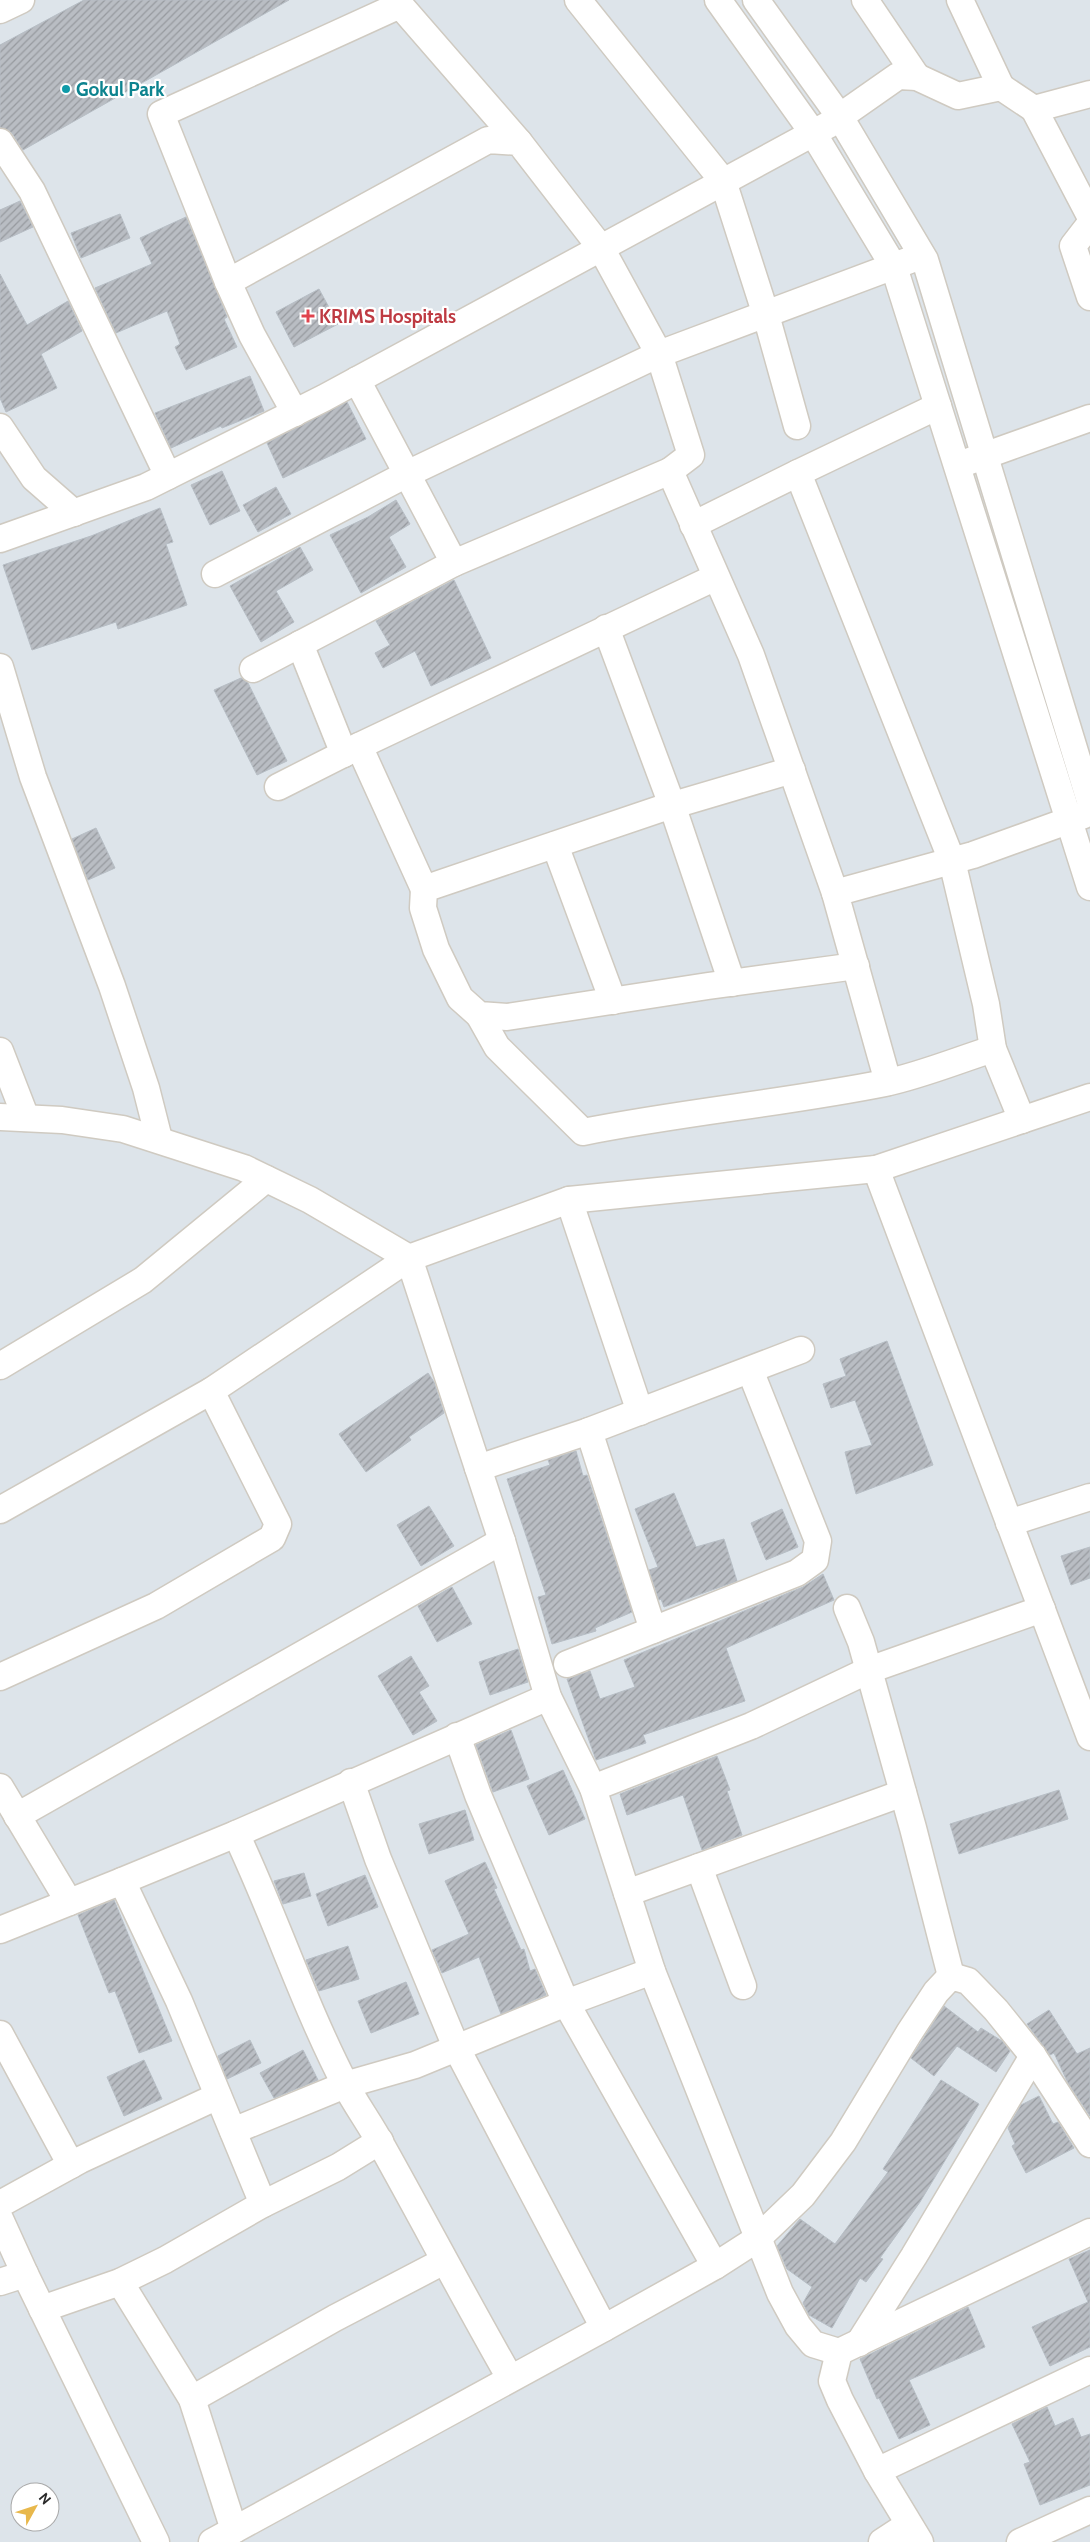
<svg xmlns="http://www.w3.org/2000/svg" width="1090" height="2542" viewBox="0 0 1090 2542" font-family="Cabin,sans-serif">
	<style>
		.building { fill: url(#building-hatch); stroke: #b7bec5 }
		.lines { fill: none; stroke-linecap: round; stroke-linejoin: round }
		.minor-casing { stroke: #cfcac1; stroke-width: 29 }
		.minor { stroke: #fff; stroke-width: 26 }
		.culture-dot { fill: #0f9aa8; stroke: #fff; stroke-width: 2 }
		.health-dot { fill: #e0444e; stroke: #fff; stroke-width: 2 }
		.labels { text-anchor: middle; stroke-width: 4.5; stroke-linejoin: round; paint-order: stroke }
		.culture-label { font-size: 19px; font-weight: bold; fill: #0d838f; stroke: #fff; text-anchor: start }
		.health-label { font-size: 19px; font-weight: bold; fill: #be3a42; stroke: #fff; text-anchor: start }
	</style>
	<defs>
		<pattern id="building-hatch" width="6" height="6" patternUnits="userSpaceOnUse" patternTransform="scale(1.25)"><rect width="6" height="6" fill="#b9bdc3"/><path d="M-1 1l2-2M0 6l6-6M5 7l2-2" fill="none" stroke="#979a9f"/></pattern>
	</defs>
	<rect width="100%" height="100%" fill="#dde4ea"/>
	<g class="building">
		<path d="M84 0H289L23 150 12 133 0 127V45Z"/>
		<path d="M20 201 33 227 0 242V210Z"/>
		<path d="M120 214 130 238 81 258 71 233Z"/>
		<path d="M186 217 227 317 224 319 237 347 186 370 175 347 180 344 167 311 116 333 95 288 152 264 140 238Z"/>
		<path d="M0 274 27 325 68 301 82 331 41 354 57 388 6 412 0 398Z"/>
		<path d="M319 289 338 324 294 347 276 312Z"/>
		<path d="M250 376 264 411 222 428 221 426 171 448 155 413Z"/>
		<path d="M347 402 366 439 283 478 267 443Z"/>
		<path d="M222 471 240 511 210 525 191 485Z"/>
		<path d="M276 487 291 514 258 532 243 505Z"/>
		<path d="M396 500 410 524 389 537 406 567 361 593 330 535 368 517Z"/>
		<path d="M160 508 173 542 166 544 187 605 118 629 116 622 32 650 3 565 91 536Z"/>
		<path d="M300 547 313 570 276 591 294 622 261 642 230 586Z"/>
		<path d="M454 580 491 658 431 686 415 651 383 668 375 653 390 645 376 621Z"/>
		<path d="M241 678 248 683 287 761 257 775 214 690Z"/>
		<path d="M96 828 115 868 88 880 72 839Z"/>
		<path d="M887 1341 933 1465 856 1494 845 1452 872 1445 855 1400 831 1408 823 1384 846 1376 840 1359Z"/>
		<path d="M428 1373 434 1382 444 1413 409 1437 411 1440 366 1472 339 1434Z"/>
		<path d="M576 1451 583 1476 587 1475 632 1612 595 1628 596 1631 552 1644 538 1597 546 1595 507 1479 550 1465 548 1460Z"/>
		<path d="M674 1493 696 1547 724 1539 737 1581 664 1607 661 1599 659 1600 649 1570 658 1567 635 1509Z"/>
		<path d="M429 1506 454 1546 421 1566 397 1525Z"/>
		<path d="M782 1509 798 1547 766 1560 751 1523Z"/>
		<path d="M1090 1547V1578L1071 1585 1061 1556Z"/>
		<path d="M823 1574 834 1600 726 1648 745 1701 643 1735 646 1743 596 1760 567 1679 590 1671 600 1699 635 1687 624 1660 803 1587Z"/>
		<path d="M452 1587 472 1624 437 1642 418 1606Z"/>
		<path d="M518 1649 528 1682 490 1695 479 1662Z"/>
		<path d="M411 1656 429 1686 419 1692 437 1721 413 1735 378 1676Z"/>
		<path d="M511 1730 529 1779 493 1792 476 1745Z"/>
		<path d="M717 1756 730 1790 727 1791 742 1835 702 1850 683 1795 627 1815 620 1794Z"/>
		<path d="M563 1770 585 1819 549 1835 527 1786Z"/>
		<path d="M1059 1790 1068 1819 959 1854 950 1824Z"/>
		<path d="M465 1810 474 1840 429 1854 419 1824Z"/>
		<path d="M485 1862 497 1888 494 1889 521 1950 524 1949 530 1971 535 1969 546 1995 501 2014 479 1957 442 1973 432 1950 469 1934 445 1881Z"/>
		<path d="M304 1873 311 1896 283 1904 274 1881Z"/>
		<path d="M365 1875 378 1907 328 1926 316 1894Z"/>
		<path d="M114 1900 172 2041 139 2053 115 1991 109 1993 78 1915Z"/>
		<path d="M348 1946 359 1979 319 1991 306 1960Z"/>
		<path d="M406 1982 419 2014 371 2033 358 2001Z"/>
		<path d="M944 2006 978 2032 981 2028 1002 2041 1010 2051 996 2072 957 2046 934 2076 911 2058Z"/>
		<path d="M1049 2010 1077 2054 1090 2048V2116L1068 2083 1054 2053 1050 2055 1027 2024Z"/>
		<path d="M250 2040 261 2063 227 2079 218 2056Z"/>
		<path d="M303 2050 318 2080 274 2098 260 2073Z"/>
		<path d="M144 2060 162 2099 124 2116 107 2077Z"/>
		<path d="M941 2080 979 2104 920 2202 880 2258 883 2259 866 2282 860 2278 832 2328 809 2315 803 2303 812 2287 787 2269 777 2246 800 2219 835 2244 888 2172 883 2169Z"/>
		<path d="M1039 2096 1053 2124 1058 2122 1074 2148 1026 2173 1012 2146 1015 2144 1008 2128 1021 2105Z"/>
		<path d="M1090 2250V2347L1050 2366 1032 2327 1088 2302 1069 2259Z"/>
		<path d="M968 2307 985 2347 909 2380 930 2425 899 2439 879 2398 877 2399 860 2359Z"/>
		<path d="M1047 2407 1055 2426 1073 2418 1081 2437 1090 2434V2485L1040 2505 1024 2464 1030 2462 1012 2424Z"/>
	</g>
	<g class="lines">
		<g class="minor-casing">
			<g id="minor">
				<path d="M578 0 723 181 766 315 797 426"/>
				<path d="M718 0 813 133 894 267 1090 887"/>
				<path d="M756 0 840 117 925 260 1090 801"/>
				<path d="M865 0 917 77"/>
				<path d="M960 0 1001 87"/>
				<path d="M0 10 21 0"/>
				<path d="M1034 109 1090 216"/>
				<path d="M0 142 32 191 168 476"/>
				<path d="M1090 224 1073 246 1090 297"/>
				<path d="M228 282 161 114 400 5 519 142"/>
				<path d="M357 380 407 474 659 354 910 260"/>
				<path d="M295 413 252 335 228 282 488 140 519 142 601 248 659 354 691 455 670 471 751 655 835 893"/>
				<path d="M0 427 34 478 74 513"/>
				<path d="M967 462 1090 418"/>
				<path d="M798 473 938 406"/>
				<path d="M693 525 798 473 952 861 986 1004 993 1049 1022 1120"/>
				<path d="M0 539 146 487 324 398 828 125 898 76 917 77 958 96 1001 87 1034 109 1090 94"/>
				<path d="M215 574 407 474 454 563"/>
				<path d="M606 628 672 805 732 983"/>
				<path d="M300 644 344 754"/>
				<path d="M0 667 33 777 112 986 146 1088 159 1139"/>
				<path d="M253 669 454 563 670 471"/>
				<path d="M792 770 660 809 424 889 423 908 436 949 460 998 479 1015 507 1017 708 986 856 966"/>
				<path d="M278 787 359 746"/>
				<path d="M555 845 613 1001"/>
				<path d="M424 889 359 746 716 577"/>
				<path d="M479 1015 497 1047 583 1132C683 1112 785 1103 885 1083 922 1075 958 1060 993 1049"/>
				<path d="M0 1051 26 1118"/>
				<path d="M888 1082 835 893 973 855 1084 815"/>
				<path d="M0 1117 62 1120 123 1129 244 1168 310 1200 409 1258 502 1541 548 1697 593 1788 652 1971 780 2293 798 2326 813 2344 839 2352 1090 2232"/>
				<path d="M876 1169 1090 1737"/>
				<path d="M569 1200 640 1412"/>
				<path d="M0 1366 143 1280 266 1179"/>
				<path d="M478 1468 589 1431"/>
				<path d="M0 1510 211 1391 409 1258 569 1200 876 1169 1090 1097"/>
				<path d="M1009 1523 1090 1497"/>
				<path d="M847 1608 861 1642 913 1828 951 1976"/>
				<path d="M653 1630 797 1573 815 1560 818 1541 750 1370"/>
				<path d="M567 1664 653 1630 589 1431 801 1350"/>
				<path d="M0 1677 156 1606 272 1538 278 1524 211 1391"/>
				<path d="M457 1736 478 1795 566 2003 715 2266"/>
				<path d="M351 1782 378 1859 456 2047 604 2328"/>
				<path d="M0 1787 69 1902"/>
				<path d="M593 1788 751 1726 869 1670 1042 1609"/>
				<path d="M17 1816 502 1541"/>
				<path d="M236 1834C275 1916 303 2003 345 2084 356 2105 371 2125 382 2146 425 2223 466 2301 510 2378"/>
				<path d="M699 1867 743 1986"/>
				<path d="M122 1881 236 1834 548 1697"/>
				<path d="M627 1893 903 1793"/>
				<path d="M0 1930 122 1881 179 2001 263 2204"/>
				<path d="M0 2034 71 2165"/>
				<path d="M233 2131 345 2085 415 2065 566 2003 652 1971"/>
				<path d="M0 2204 80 2160 218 2096"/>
				<path d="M0 2219 25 2274 156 2542"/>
				<path d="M0 2282 25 2274"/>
				<path d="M120 2282 192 2399 234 2530"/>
				<path d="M42 2309 120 2282 165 2260 263 2204 338 2167 380 2141"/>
				<path d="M859 2343 914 2256 1033 2056"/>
				<path d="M839 2352 832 2381 840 2400 877 2471 920 2542"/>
				<path d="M192 2399 335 2318 444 2261"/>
				<path d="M877 2471 1090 2370"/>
				<path d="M212 2542 604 2328 715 2266 757 2239 803 2195 843 2142 909 2033 936 1992 951 1976 968 1981 996 2010 1033 2056 1090 2144"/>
				<path d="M882 2542 908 2525"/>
				<path d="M1020 2542 1090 2510"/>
			</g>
		</g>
		<use href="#minor" class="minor"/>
	</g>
	<circle class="culture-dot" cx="66" cy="89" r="5"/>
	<path class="health-dot" d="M305.5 308.5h5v5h5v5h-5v5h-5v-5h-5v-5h5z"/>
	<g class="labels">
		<g class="culture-label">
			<text x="76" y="96">Gokul Park</text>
		</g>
		<g class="health-label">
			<text x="319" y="323">KRIMS Hospitals</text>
		</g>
	</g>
	<g transform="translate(35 2507) rotate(50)"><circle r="24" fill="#ffffff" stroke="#aaaaaa"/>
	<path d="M0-4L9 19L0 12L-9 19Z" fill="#e8b84c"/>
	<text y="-8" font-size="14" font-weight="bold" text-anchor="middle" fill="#2a2a2a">N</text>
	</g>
</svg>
